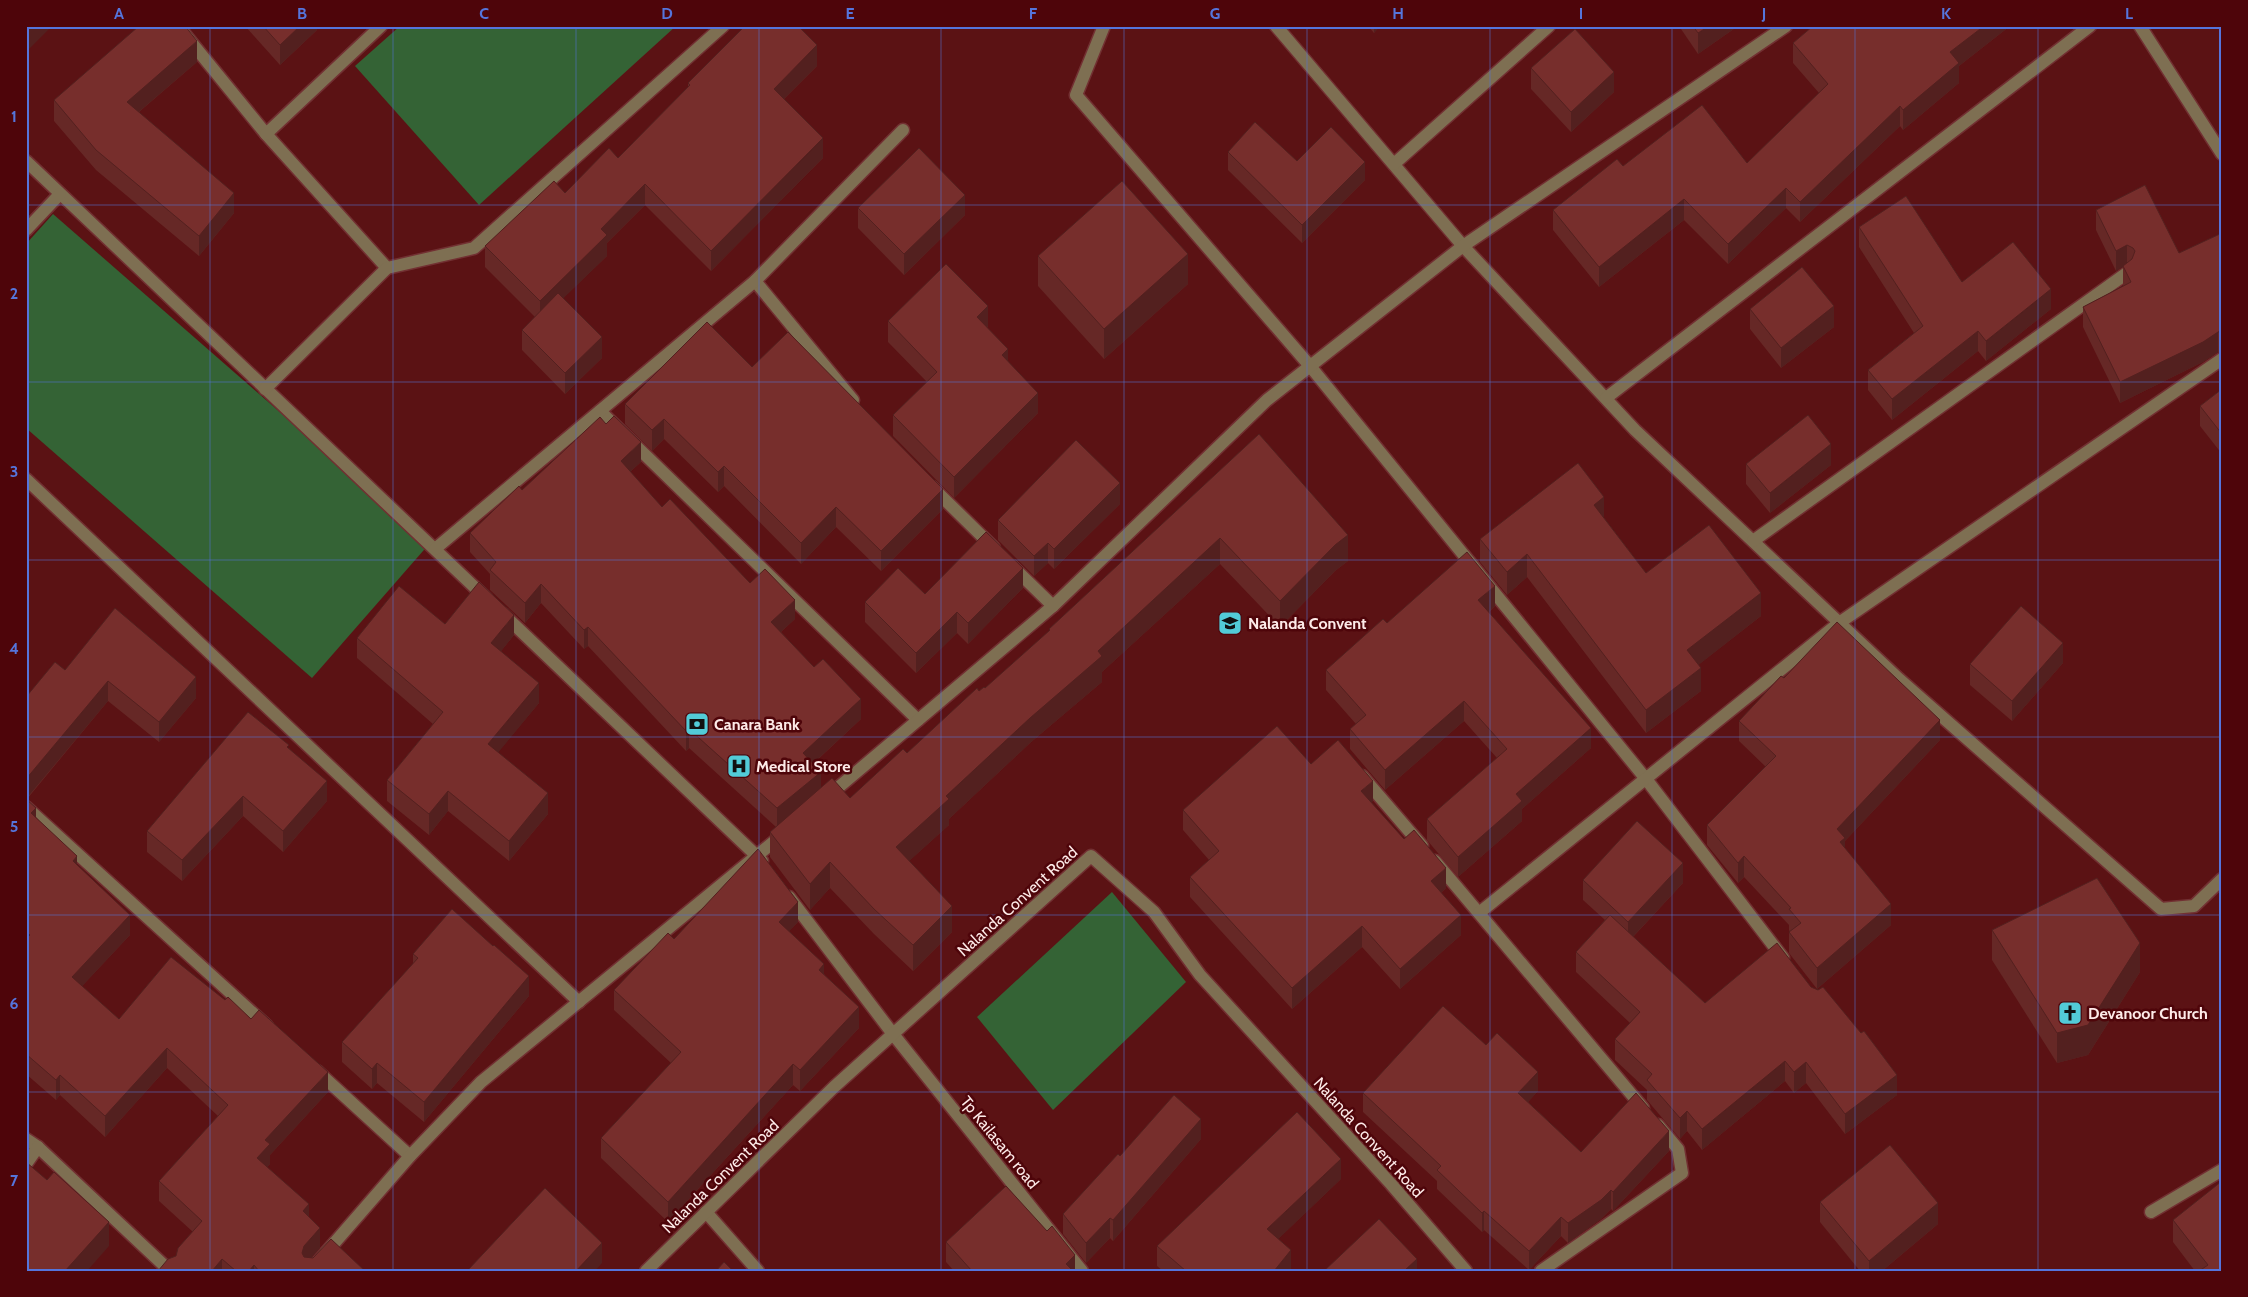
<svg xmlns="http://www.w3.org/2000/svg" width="2248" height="1297" viewBox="0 0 2248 1297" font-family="Cabin,sans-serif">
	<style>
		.green { fill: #346335 }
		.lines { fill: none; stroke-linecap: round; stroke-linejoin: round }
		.minor-casing { stroke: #723032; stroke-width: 15 }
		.minor { stroke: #7e6f52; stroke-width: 12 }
		.wall { fill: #662826 }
		.shaded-wall { fill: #53201f }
		.building { fill: #772e2c; stroke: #53201f }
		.grid { fill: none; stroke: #5575dc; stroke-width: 1; stroke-opacity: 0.55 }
		.labels { text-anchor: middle; stroke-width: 5; stroke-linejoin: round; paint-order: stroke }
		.poi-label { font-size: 16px; font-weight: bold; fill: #fdeae8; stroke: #4e050a; text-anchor: start }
		.street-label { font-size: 16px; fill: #fdeae8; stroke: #4e050a }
		.neatline { fill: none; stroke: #5575dc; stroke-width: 2 }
		.grid-label { font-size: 16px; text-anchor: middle; font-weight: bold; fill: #5575dc }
	</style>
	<rect width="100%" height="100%" fill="#5b1214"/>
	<g class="green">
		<path d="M400 26H676L479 205 355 66Z"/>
		<path d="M53 214 430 543 312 678 26 428V244Z"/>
		<path d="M1112 892 1186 982 1053 1110 977 1017Z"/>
	</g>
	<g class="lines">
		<g class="minor-casing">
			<g id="minor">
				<path d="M178 26 266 134 387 268"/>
				<path d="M1104 26 1076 95 1310 366 1646 779 1783 958"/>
				<path d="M1276 26 1463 246 1635 430 1899 679 2161 909 2194 906 2222 879"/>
				<path d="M2140 26 2222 154"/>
				<path d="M266 134 381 26"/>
				<path d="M26 161 487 599"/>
				<path d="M1394 164 1549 26"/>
				<path d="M26 230 60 194"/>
				<path d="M755 281 853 400"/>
				<path d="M265 389 387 268 474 248 723 26"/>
				<path d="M1606 398 2090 26"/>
				<path d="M600 411 918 720"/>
				<path d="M26 479 579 1002"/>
				<path d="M932 487 994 548"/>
				<path d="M1753 541 2127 273"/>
				<path d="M435 549 755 281 903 130"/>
				<path d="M1012 566 1053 606"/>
				<path d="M503 614 762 861"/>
				<path d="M1362 776 1422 846"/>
				<path d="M827 797 1053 606 1267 400 1463 246 1786 26"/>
				<path d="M26 807 267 1026"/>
				<path d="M1435 861 1643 1108"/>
				<path d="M789 897 893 1034 1082 1271"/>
				<path d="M1479 913 1839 623 2222 359"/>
				<path d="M317 1071 410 1156"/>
				<path d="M26 1139 38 1147 170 1271"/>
				<path d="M26 1164 38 1147"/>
				<path d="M706 1212 758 1271"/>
				<path d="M2151 1212 2222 1170"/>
				<path d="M310 1271 410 1156 481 1082 782 835"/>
				<path d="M646 1271 834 1087 1091 856 1154 912 1200 975 1391 1184 1466 1271"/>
				<path d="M1541 1271 1682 1173 1678 1149 1658 1125"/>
			</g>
		</g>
		<use href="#minor" class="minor"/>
	</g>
	<g class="wall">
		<path d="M245 26H317V30L280 65Z"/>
		<path d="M1368 26H1380L1374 33Z"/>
		<path d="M1679 26H1738L1698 54Z"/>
		<path d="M1813 26H2010L1959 66V83L1903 130 1900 126 1800 222 1786 208 1728 264 1684 220 1599 287 1553 230V210L1623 166 1747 163 1819 93 1793 63V43Z"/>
		<path d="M197 62 139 112 234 213 199 256 96 170 54 121V100Z"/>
		<path d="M817 66 784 99 823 158 711 271 645 205 607 243V256L563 298 602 358 565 394 522 350V330L535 317 485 267V246L565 193 618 158 688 87V83Z"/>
		<path d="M1531 68 1614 92 1571 132 1531 89Z"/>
		<path d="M1228 152 1297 161 1365 180 1302 243 1228 170Z"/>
		<path d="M858 208 965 215 904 275 858 228Z"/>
		<path d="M2096 210 2179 253 2222 233V352H2218L2203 362 2120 403 2083 327V307L2123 286V267L2116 271 2096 230Z"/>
		<path d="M1859 227 1962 282 2051 309 1986 361 1978 351 1892 420 1868 390V370L1914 333 1859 247Z"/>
		<path d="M1038 256 1188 284 1104 359 1038 286Z"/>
		<path d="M1750 309 1834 327 1781 368 1750 329Z"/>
		<path d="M888 321 988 326 987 328 1008 361 1038 413 954 498 893 436V415L927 382 888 342Z"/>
		<path d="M752 367 943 509 881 571 836 527 801 564 724 486 718 492 664 439 652 451 625 424V404Z"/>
		<path d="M2222 389V454L2200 426V406Z"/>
		<path d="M1259 434 1348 561 1335 571 1280 627 1220 564 1102 672V682L1030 743 949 819V825L909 861 952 932 913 971 874 934 830 888 810 910 770 857V832L776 827 689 748 686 751 588 646 584 649 541 603 525 623 490 590V574L470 552V533L522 490 641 462 630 472 662 507 750 583 795 619 781 632 861 719 813 764 821 788 850 798 907 753 979 691 985 688 1049 632V629Z"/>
		<path d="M1746 464 1831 465 1770 513 1746 484Z"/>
		<path d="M1120 504 1054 569 1048 563 1034 576 998 540V520Z"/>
		<path d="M1604 518 1646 573 1761 616 1698 665 1701 691 1646 733 1527 577 1507 595 1480 562V539Z"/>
		<path d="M1023 588 968 644 957 633 916 673 865 622V602L925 594Z"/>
		<path d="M1495 606 1489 612 1591 748 1522 809V821L1458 877 1427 840V819L1497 758 1464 721 1385 790 1350 749V729L1356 724 1326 690V670L1387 623Z"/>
		<path d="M445 624 514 635 501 651 539 703 498 752 548 814 509 861 448 811 429 835 387 801V780L433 724 357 658V638Z"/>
		<path d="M2063 663 2012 721 1970 685V664Z"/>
		<path d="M65 670 196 698 159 742 108 701 27 799 36 817 77 865 130 935 82 986 119 1019 328 1092 270 1155V1164L267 1167 309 1217 320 1248 311 1258 365 1271H158L176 1256 193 1232 159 1201V1181L218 1116 167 1068 105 1137 60 1095 56 1100 26 1074V697Z"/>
		<path d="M1784 678 1940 740 1845 841V849L1891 925 1817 989 1789 953V932H1790L1789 930V925L1744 877 1738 883 1707 845V825L1766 767 1739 741V721Z"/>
		<path d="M289 748 327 801 283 852 243 816 182 881 147 852V831Z"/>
		<path d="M1311 764 1373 801 1371 802 1446 888 1441 893 1461 935 1400 989 1362 947 1292 1009 1190 897V877L1209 860 1183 830V810Z"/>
		<path d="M1583 880 1683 883 1633 937 1705 1003 1811 987 1897 1095 1845 1134 1806 1083 1794 1093 1785 1081 1702 1150 1687 1131 1680 1139 1647 1100V1090L1615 1060V1039L1630 1023 1576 972V952L1605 920 1583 900Z"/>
		<path d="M798 922 789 931 824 974 859 1028 800 1091 793 1085 668 1222 601 1158V1138L671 1063 614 1010V990L674 939Z"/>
		<path d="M1992 930 2140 972 2088 1055 2057 1063 1992 960Z"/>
		<path d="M413 954 529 996 424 1122 377 1083 372 1089 342 1062V1042L413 964Z"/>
		<path d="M1486 1045 1538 1091 1528 1102 1581 1152 1669 1151 1613 1211 1611 1209 1601 1219 1568 1243 1561 1236 1529 1270 1484 1230 1482 1232 1437 1189V1181L1363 1112V1093Z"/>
		<path d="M1201 1139 1113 1241 1110 1238 1086 1263 1063 1234V1214L1120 1156Z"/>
		<path d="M1341 1179 1278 1239 1291 1271H1163L1157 1266V1246Z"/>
		<path d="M1820 1202 1938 1224 1882 1271H1860L1820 1222Z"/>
		<path d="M2173 1220 2222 1271H2195L2173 1242Z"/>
		<path d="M946 1242 1075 1271H954L946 1262Z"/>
	</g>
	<g class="shaded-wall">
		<path d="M32 26H52L26 52V32Z"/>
		<path d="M300 26H317V30L280 65V45Z"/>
		<path d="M1374 26H1380L1374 33Z"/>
		<path d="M1709 26H1738L1698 54V33Z"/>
		<path d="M1984 26H2010L1959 66V83L1903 130V110L1950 52Z"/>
		<path d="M197 41V62L127 122V102Z"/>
		<path d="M817 45V66L774 109V89Z"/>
		<path d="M1614 72V92L1571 132V112Z"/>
		<path d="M1900 106V126L1800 222V202Z"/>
		<path d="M823 138V158L711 271V251Z"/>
		<path d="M1365 162V180L1302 243V225Z"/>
		<path d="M645 184V205L607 243V256L540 321V301L601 229Z"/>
		<path d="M1786 188V208L1728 264V244Z"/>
		<path d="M234 193V213L199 256V236Z"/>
		<path d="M965 195V215L904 275V254Z"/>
		<path d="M1684 199V220L1599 287V267Z"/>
		<path d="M2127 245V265L2116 271V251Z"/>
		<path d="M1188 254V284L1104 359V329Z"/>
		<path d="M2051 289V309L1986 361V341Z"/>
		<path d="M988 306V326L977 338V317Z"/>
		<path d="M1834 306V327L1781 368V348Z"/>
		<path d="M1978 331V351L1892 420V399Z"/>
		<path d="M2218 332V352L2203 362 2120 403V382Z"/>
		<path d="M602 337V358L565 394V373Z"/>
		<path d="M1008 349V370L1002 355Z"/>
		<path d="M1038 393V413L954 498V477Z"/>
		<path d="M664 419V439L652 451V430Z"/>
		<path d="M641 442V462L621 480V461Z"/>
		<path d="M1831 444V465L1770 513V493Z"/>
		<path d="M724 466V486L718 492V472Z"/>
		<path d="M1120 483V504L1054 569V549Z"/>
		<path d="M943 489V509L881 571V551Z"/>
		<path d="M1604 497V521L1594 505Z"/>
		<path d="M836 507V527L801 564V543Z"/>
		<path d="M1348 535V561L1335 571 1280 627V601L1335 545Z"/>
		<path d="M1220 538V564L1102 672V682L1030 743 949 819V825L896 873V847L946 796 1098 651Z"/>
		<path d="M1048 543V563L1034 576V556Z"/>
		<path d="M1527 554V577L1507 595V572Z"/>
		<path d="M1023 568V588L968 644V623Z"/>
		<path d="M541 584V603L525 623V603Z"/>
		<path d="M1495 586V606L1478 621V600Z"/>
		<path d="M1761 593V616L1687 674V650Z"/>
		<path d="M795 600V619L771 641V622Z"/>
		<path d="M957 612V633L916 673V653Z"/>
		<path d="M514 615V635L491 664V643Z"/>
		<path d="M588 627V646L584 649V630Z"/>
		<path d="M2063 643V663L2012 721V701Z"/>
		<path d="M1701 668V691L1646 733V710Z"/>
		<path d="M196 677V698L159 742V722Z"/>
		<path d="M108 681V701L26 799V779Z"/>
		<path d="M539 683V703L488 765V744Z"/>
		<path d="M861 699V719L803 773V753Z"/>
		<path d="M1464 701V721L1385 790V770Z"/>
		<path d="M1940 720V740L1845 841V858L1840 863 1837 829Z"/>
		<path d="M1591 728V748L1522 809V821L1458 877V857L1516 794Z"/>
		<path d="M689 729V748L686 751V731Z"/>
		<path d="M821 772V792L777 828V808Z"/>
		<path d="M327 781V801L283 852V831Z"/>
		<path d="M1373 781V801L1361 811V791Z"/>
		<path d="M448 791V811L429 835V814Z"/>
		<path d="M548 793V814L509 861V841Z"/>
		<path d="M243 796V816L182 881V860Z"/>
		<path d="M36 808V828L31 813Z"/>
		<path d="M77 856V877L73 861Z"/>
		<path d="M1744 856V877L1738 883V863Z"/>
		<path d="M830 862V888L810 910V884Z"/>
		<path d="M1683 863V883L1628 942V922Z"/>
		<path d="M1446 868V888L1431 902V881Z"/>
		<path d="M798 902V922L779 942V922Z"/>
		<path d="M1891 904V925L1817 989V968Z"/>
		<path d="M952 906V932L913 971V945Z"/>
		<path d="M130 915V935L72 997V977Z"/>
		<path d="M1461 915V935L1400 989V969Z"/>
		<path d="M1362 926V947L1292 1009V988Z"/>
		<path d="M2140 943V972L2088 1055 2057 1063V1033Z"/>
		<path d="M824 964V984L819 970Z"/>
		<path d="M529 976V996L424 1122V1102Z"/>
		<path d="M859 1007V1028L800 1091V1070Z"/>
		<path d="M167 1048V1068L105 1137V1116Z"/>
		<path d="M1785 1061V1081L1702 1150V1129Z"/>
		<path d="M1806 1062V1083L1794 1093V1072Z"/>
		<path d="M377 1063V1083L372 1089V1069Z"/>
		<path d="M793 1064V1085L668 1222V1202Z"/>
		<path d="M328 1072V1092L270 1155V1164L257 1178V1158L265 1140Z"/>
		<path d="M1538 1072V1091L1518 1113V1093Z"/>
		<path d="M60 1075V1095L56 1100V1080Z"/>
		<path d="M1897 1075V1095L1845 1134V1114Z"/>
		<path d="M1687 1111V1131L1680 1139V1118Z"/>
		<path d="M1201 1119V1139L1113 1241V1220Z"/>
		<path d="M1669 1131V1151L1613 1211V1192Z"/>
		<path d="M1341 1159V1179L1267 1250V1229Z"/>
		<path d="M1611 1190V1209L1601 1219 1568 1243V1223Z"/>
		<path d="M1938 1203V1224L1882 1271H1869V1261Z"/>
		<path d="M309 1204V1225L303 1211Z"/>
		<path d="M1484 1211V1230L1482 1232V1213Z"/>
		<path d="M1561 1217V1236L1529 1270V1251Z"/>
		<path d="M1110 1218V1238L1086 1263V1243Z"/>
		<path d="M109 1222V1246L87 1271H65Z"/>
		<path d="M320 1228V1248L304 1266 302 1253 304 1246Z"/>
		<path d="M602 1243V1263L595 1271H576Z"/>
		<path d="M1291 1250V1271H1274Z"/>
		<path d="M1075 1255V1271H1066V1264Z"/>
		<path d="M222 1259V1271H212Z"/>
		<path d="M1417 1259V1271H1404Z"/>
		<path d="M254 1265V1271H249Z"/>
	</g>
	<g class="building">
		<path d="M26 26H32L26 32Z"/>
		<path d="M139 26H185L197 41 127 102 234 193 199 236 96 150 54 100Z"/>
		<path d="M263 26H300L280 45Z"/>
		<path d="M745 26H798L817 45 774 89 823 138 711 251 645 184 601 229 607 235 540 301 485 246 554 181 565 193 609 148 618 158 690 85 688 83Z"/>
		<path d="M1693 26H1709L1698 33Z"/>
		<path d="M1813 26H1984L1950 52 1959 63 1903 110 1900 106 1800 202 1786 188 1728 244 1684 199 1599 267 1553 210 1617 159 1623 166 1702 105 1747 163 1828 84 1793 43Z"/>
		<path d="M1575 29 1614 72 1571 112 1531 68Z"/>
		<path d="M1255 122 1297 161 1331 127 1365 162 1302 225 1228 152Z"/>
		<path d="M919 148 965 195 904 254 858 208Z"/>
		<path d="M1122 181 1188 254 1104 329 1038 256Z"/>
		<path d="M2145 185 2179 253 2222 233V331L2218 332 2203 342 2120 382 2083 307 2131 282 2123 266 2132 259 2135 251 2133 248 2127 245 2116 251 2096 210Z"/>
		<path d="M1906 196 1962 282 2013 242 2051 289 1986 341 1978 331 1892 399 1868 370 1923 326 1859 227Z"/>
		<path d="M946 264 988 306 977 317 1008 349 1002 355 1038 393 954 477 893 415 937 372 888 321Z"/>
		<path d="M1802 267 1834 306 1781 348 1750 309Z"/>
		<path d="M558 293 602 337 565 373 522 330Z"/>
		<path d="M707 322 752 367 788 332 943 489 881 551 836 507 801 543 724 466 718 472 664 419 652 430 625 404Z"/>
		<path d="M2222 389V434L2200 406Z"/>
		<path d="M1808 415 1831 444 1770 493 1746 464Z"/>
		<path d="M614 416 641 442 621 461 662 507 670 499 750 583 765 569 795 600 771 622 814 667 823 659 861 699 803 753 821 772 777 808 689 729 686 731 588 627 584 630 541 584 525 603 490 570 496 562 470 533 519 486 522 490 600 417 606 424Z"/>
		<path d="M1259 434 1348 535 1335 545 1280 601 1220 538 1098 651 1102 656 1030 718 946 796 949 799 896 847 952 906 913 945 874 909 830 862 810 884 770 832 832 778 850 798 903 749 907 753 977 688 979 691 984 687 985 688 1050 630 1049 629Z"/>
		<path d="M1076 440 1120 483 1054 549 1048 543 1034 556 998 520Z"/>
		<path d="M1578 463 1604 497 1594 505 1646 573 1709 525 1761 593 1687 650 1701 668 1646 710 1527 554 1507 572 1480 539Z"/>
		<path d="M986 532 1023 568 968 623 957 612 916 653 865 602 898 568 925 594Z"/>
		<path d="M1467 552 1495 586 1478 600 1591 728 1516 794 1522 801 1458 857 1427 819 1507 749 1464 701 1385 770 1350 729 1366 715 1326 670 1383 619 1387 623Z"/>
		<path d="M479 582 514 615 491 643 539 683 488 744 548 793 509 841 448 791 429 814 387 780 443 712 357 638 399 586 445 624Z"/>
		<path d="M2021 606 2063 643 2012 701 1970 664Z"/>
		<path d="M115 608 196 677 159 722 108 681 26 779V697L55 662 65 670Z"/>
		<path d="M1837 622 1940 720 1837 829 1845 838 1840 842 1891 904 1817 968 1789 932 1801 923 1789 909 1791 908 1744 856 1738 863 1707 825 1776 756 1739 721 1781 676 1784 678Z"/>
		<path d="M248 712 289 745 287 747 327 781 283 831 243 796 182 860 147 831Z"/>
		<path d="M1277 726 1311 764 1338 740 1373 781 1361 791 1404 839 1414 830 1446 868 1431 881 1461 915 1400 969 1362 926 1292 988 1190 877 1219 851 1183 810Z"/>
		<path d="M26 799 36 808 31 813 77 856 73 861 130 915 72 977 119 1019 171 957 225 1000 228 997 251 1019 259 1010 328 1072 265 1140 270 1144 257 1158 309 1204 303 1211 320 1228 304 1246 302 1253 304 1257 313 1258 331 1239 365 1271H259L254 1265 249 1271H236L222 1259 212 1271H158L168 1259 176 1256 178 1248 202 1221 159 1181 228 1105 167 1048 105 1116 60 1075 56 1080 26 1054V939L30 935 26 932Z"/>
		<path d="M1637 821 1683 863 1628 922 1583 880Z"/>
		<path d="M758 849 798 902 779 922 824 964 819 970 859 1007 800 1070 793 1064 668 1202 601 1138 681 1052 614 990 668 933 674 939Z"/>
		<path d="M2097 878 2140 943 2088 1025 2057 1033 1992 930Z"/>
		<path d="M452 909 493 946 494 945 529 976 424 1102 377 1063 372 1069 342 1042 418 958 413 954Z"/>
		<path d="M1610 915 1705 1003 1777 943 1811 987 1818 990 1823 987 1861 1033 1864 1031 1897 1075 1845 1114 1806 1062 1794 1072 1785 1061 1702 1129 1687 1111 1680 1118 1647 1080 1652 1074 1615 1039 1640 1012 1576 952Z"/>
		<path d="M1443 1006 1486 1045 1497 1033 1538 1072 1518 1093 1581 1152 1636 1093 1669 1131 1613 1192 1611 1190 1601 1200 1568 1223 1561 1217 1529 1251 1484 1211 1482 1213 1437 1170 1441 1166 1363 1093Z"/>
		<path d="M1174 1095 1201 1119 1113 1220 1110 1218 1086 1243 1063 1214 1118 1154 1120 1156Z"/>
		<path d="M1297 1112 1341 1159 1267 1229 1291 1250 1274 1271H1186L1157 1246Z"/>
		<path d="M1890 1145 1938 1203 1869 1261 1820 1202Z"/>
		<path d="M26 1162 47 1180 54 1172 109 1222 65 1271H26Z"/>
		<path d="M2222 1181V1271H2199L2208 1265 2173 1220Z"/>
		<path d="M1006 1186 1047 1231 1052 1226 1075 1255 1066 1264 1071 1269 1069 1271H972L946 1242Z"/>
		<path d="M545 1188 602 1243 576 1271H467Z"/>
		<path d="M1379 1219 1417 1259 1404 1271H1324Z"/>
		<path d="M724 1262 733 1271H716Z"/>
	</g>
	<path class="grid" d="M210 26V1271M393 26V1271M576 26V1271M759 26V1271M941 26V1271M1124 26V1271M1307 26V1271M1490 26V1271M1672 26V1271M1855 26V1271M2038 26V1271M26 205H2222M26 382H2222M26 560H2222M26 737H2222M26 915H2222M26 1092H2222"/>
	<defs>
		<g id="school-square" transform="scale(1.25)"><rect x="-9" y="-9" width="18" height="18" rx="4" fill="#52cbd7" stroke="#4e050a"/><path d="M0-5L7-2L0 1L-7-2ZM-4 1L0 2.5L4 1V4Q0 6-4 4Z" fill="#111"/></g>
		<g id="bank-square" transform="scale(1.25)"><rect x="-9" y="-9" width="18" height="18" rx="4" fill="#52cbd7" stroke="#4e050a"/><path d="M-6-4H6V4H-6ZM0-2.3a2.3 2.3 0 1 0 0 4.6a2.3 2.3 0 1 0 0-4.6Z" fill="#111"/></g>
		<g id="hospital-square" transform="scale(1.25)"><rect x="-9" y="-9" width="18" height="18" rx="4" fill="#52cbd7" stroke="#4e050a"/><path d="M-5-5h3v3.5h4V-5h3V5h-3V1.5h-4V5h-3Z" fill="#111"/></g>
		<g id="church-square" transform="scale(1.25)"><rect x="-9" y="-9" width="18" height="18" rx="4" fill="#52cbd7" stroke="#4e050a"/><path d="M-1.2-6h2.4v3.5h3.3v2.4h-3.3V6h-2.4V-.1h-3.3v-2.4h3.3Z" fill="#111"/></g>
	</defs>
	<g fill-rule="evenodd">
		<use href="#school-square" x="1230" y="623"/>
		<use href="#bank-square" x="697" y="724"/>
		<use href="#hospital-square" x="739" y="766"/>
		<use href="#church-square" x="2070" y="1013"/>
	</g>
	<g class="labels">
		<g class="poi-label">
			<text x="1248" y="629">Nalanda Convent</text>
			<text x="714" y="730">Canara Bank</text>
			<text x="756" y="772">Medical Store</text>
			<text x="2088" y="1019">Devanoor Church</text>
		</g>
		<g class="street-label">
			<text transform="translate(1017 901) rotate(-42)" y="6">Nalanda Convent Road</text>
			<text transform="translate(1369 1137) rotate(48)" y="6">Nalanda Convent Road</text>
			<text transform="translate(1000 1142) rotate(51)" y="6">Tp Kailasam road</text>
			<text transform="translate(720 1176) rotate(-44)" y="6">Nalanda Convent Road</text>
		</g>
	</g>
	<rect width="2248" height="1297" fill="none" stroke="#4e050a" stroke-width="55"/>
	<rect x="28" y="28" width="2192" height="1242" class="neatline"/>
	<g class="grid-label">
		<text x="119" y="19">A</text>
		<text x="302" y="19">B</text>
		<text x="484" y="19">C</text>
		<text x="667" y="19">D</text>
		<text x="850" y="19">E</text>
		<text x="1033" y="19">F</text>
		<text x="1215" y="19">G</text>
		<text x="1398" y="19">H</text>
		<text x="1581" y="19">I</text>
		<text x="1764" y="19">J</text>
		<text x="1946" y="19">K</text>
		<text x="2129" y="19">L</text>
		<text x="14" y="122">1</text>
		<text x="14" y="299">2</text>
		<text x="14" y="477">3</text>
		<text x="14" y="654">4</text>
		<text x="14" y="832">5</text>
		<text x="14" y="1009">6</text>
		<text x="14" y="1186">7</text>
	</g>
</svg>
